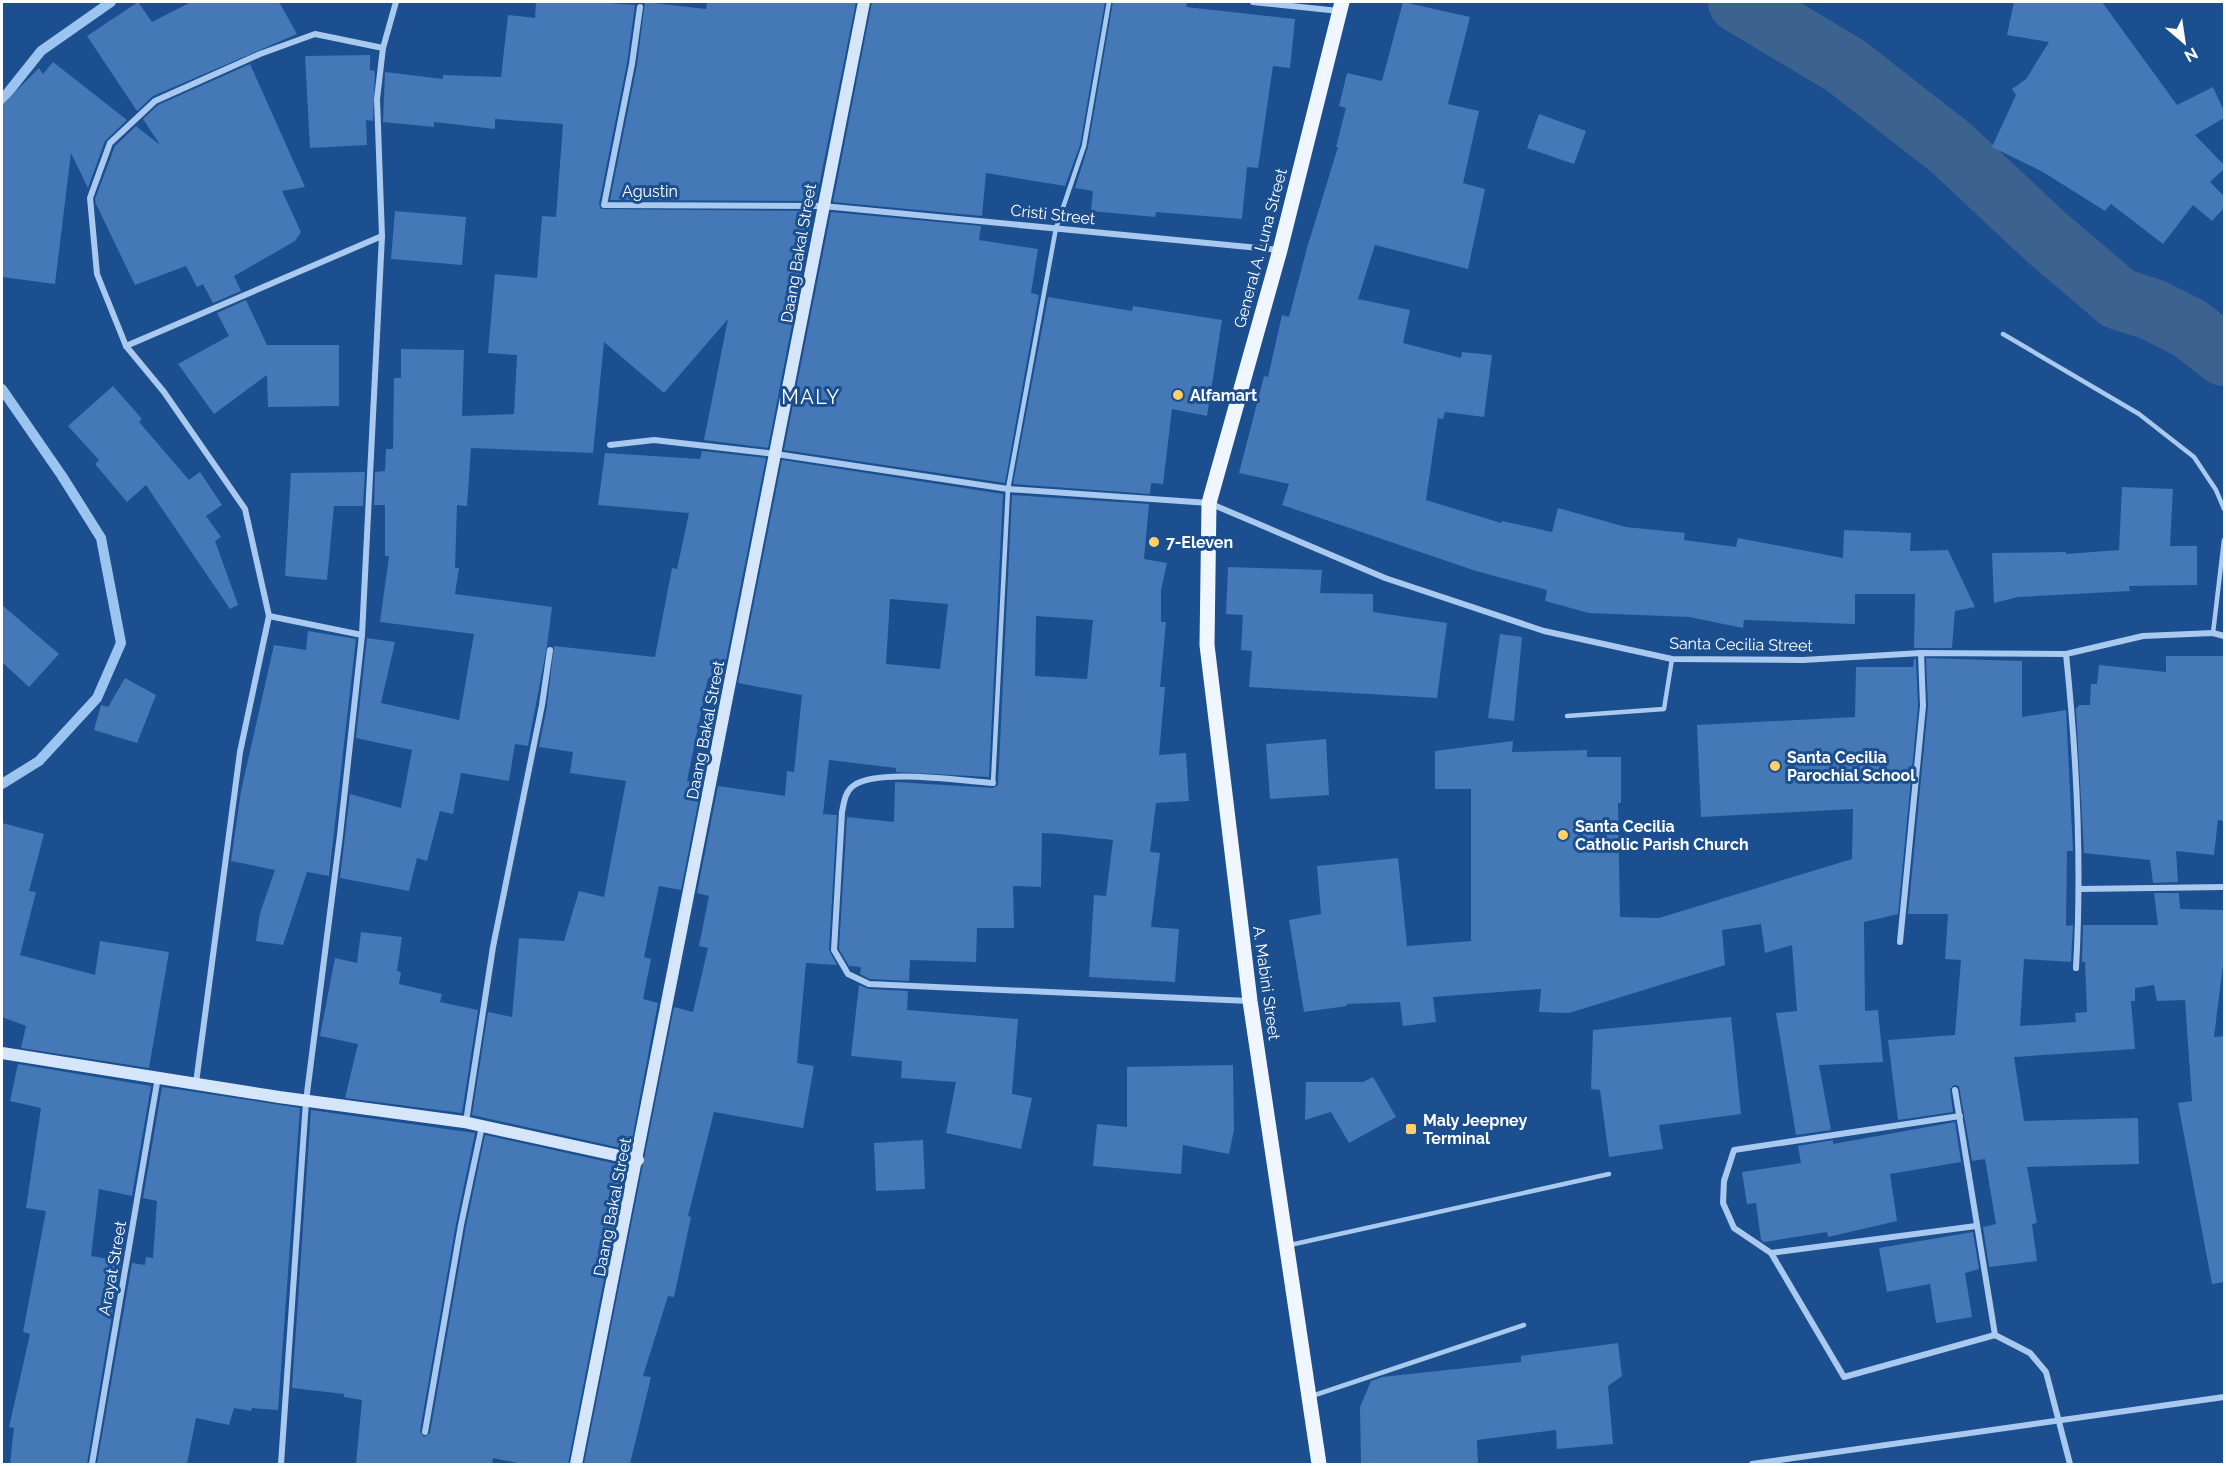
<svg xmlns="http://www.w3.org/2000/svg" width="2226" height="1466" viewBox="0 0 2226 1466" font-family="Raleway,sans-serif">
	<style>
		.lines { fill: none; stroke-linecap: round; stroke-linejoin: round }
		.stream { stroke: #9cc4f0; stroke-width: 10 }
		.river { stroke: #3c6290; stroke-width: 62 }
		.building { fill: #4478b7; fill-rule: evenodd }
		.lane { stroke: #a9c9ee; stroke-width: 4.5 }
		.street { stroke: #a9c9ee; stroke-width: 6 }
		.secondary { stroke: #d6e6fa; stroke-width: 12 }
		.primary { stroke: #f0f6ff; stroke-width: 15 }
		.poi-dot { fill: #ffd166; stroke: #1b4f8f; stroke-width: 2 }
		.labels { text-anchor: middle; stroke-width: 6; stroke-linejoin: round; paint-order: stroke }
		.street-label { font-size: 16px; fill: #fff; stroke: #1b4f8f }
		.poi-label { font-size: 16px; font-weight: bold; fill: #fff; stroke: #1b4f8f; text-anchor: start }
		.quarter-label { font-size: 20px; letter-spacing: 1.5px; fill: #fff; stroke: #1b4f8f }
	</style>
	<rect width="100%" height="100%" fill="#1b4f8f"/>
	<g class="lines">
		<g class="stream">
			<path d="M2 100 41 51 111 2"/>
			<path d="M2 389 62 476 101 538 121 643 97 698 39 761 2 784"/>
		</g>
		<path class="river" d="M1739 2 1846 66 1951 148 2046 237 2119 299 2151 309 2189 328 2224 355"/>
	</g>
	<g class="building">
		<path d="M138 2 152 22 191 2H279L297 34 153 96 137 111 87 36Z"/>
		<path d="M536 2H597L635 5 627 63 599 204 601 209 814 211 768 448 704 440 728 319 664 393 604 342 593 453 471 448 467 506 457 505 455 568H459L455 594 552 607 547 646 528 746 515 744 509 781 461 773 453 814 440 811 427 861 417 858 409 891 340 878 350 794 401 808 412 750 356 738 367 638 395 642 381 703 459 720 474 634 380 622 389 556H385V505H374L375 472 385 471 386 449H393L394 378H401V349L464 350 462 416 514 414 517 355 488 353 495 274 537 278 542 216 556 217 563 124 495 119V129L434 122V127L383 122 385 72 443 79V75L501 77 508 15 535 18Z"/>
		<path d="M645 2 706 9 707 2H856L816 201 610 200 637 65Z"/>
		<path d="M872 2H1105L1080 145 1065 186 986 173 982 216 833 202Z"/>
		<path d="M1113 2H1187L1186 7 1295 19 1290 68 1273 66 1258 168 1247 167 1242 219 1156 212 1155 217 1091 211 1093 191 1075 188 1088 147Z"/>
		<path d="M1403 2 1470 17 1448 104 1479 111 1463 183 1485 189 1468 269 1375 245 1358 299 1410 310 1403 343 1461 358 1462 352 1492 355 1484 417 1445 412 1443 419 1438 418 1426 500 1501 523 1502 521 1552 532 1558 508 1626 527 1685 533 1684 540 1736 547 1738 538 1843 558 1844 530 1911 533 1910 551 1948 550 1975 607 1955 611 1952 648H1914L1915 594H1855V624L1744 620 1743 628 1689 617 1589 613 1545 601 1547 590 1476 571 1282 505 1289 484 1239 473 1264 376 1268 377 1282 315 1289 317 1307 248 1338 147H1336L1346 108 1339 106 1347 73 1382 81Z"/>
		<path d="M2014 2H2102L2177 105 2213 87 2224 111V118L2195 135 2224 165V169L2210 182 2224 196V208L2212 221 2193 205 2163 244 2111 204 2105 211 2043 172 1992 147 2016 95 2012 89 2026 79 2049 42 2007 35Z"/>
		<path d="M370 55V70L375 71 373 121 366 120 367 145 310 148 305 56Z"/>
		<path d="M53 62 127 120 105 141 88 188 71 153 55 284 2 277V105L39 68 43 74Z"/>
		<path d="M250 64 305 187 282 191 301 232 295 241 234 276 241 291 213 303 203 284 197 287 186 266 135 285 96 204 95 199 115 146 136 126 160 145 143 119 158 105Z"/>
		<path d="M1539 114 1586 131 1574 164 1527 148Z"/>
		<path d="M395 211 466 217 462 265 391 259Z"/>
		<path d="M831 212 981 226 979 240 1038 249 1031 293 1039 295 1005 483 784 450Z"/>
		<path d="M1048 297 1132 311 1133 306 1222 320 1207 416 1172 409 1163 484 1151 483 1150 494 1013 484Z"/>
		<path d="M246 300 267 345H339V406L268 407 267 375 214 414 178 364 229 336 217 313Z"/>
		<path d="M113 386 142 419 139 422 189 480 200 472 222 505 206 516 221 537 215 541 238 605 230 609 146 485 127 502 95 464 99 460 68 426Z"/>
		<path d="M702 451 766 458 722 680 708 678 702 708 687 781 702 783 681 890 659 886 644 957 651 959 643 999 658 1003 630 1150 472 1115 488 1012 512 1017 519 938 564 941 579 891 604 897 626 781 570 773 573 752 539 747 547 706 554 646 655 657 672 568 677 569 689 513 598 505 605 453 700 459Z"/>
		<path d="M782 460 1003 494 989 777 896 772V768L829 760 823 814 837 815 829 950 837 965 806 963 797 1063 814 1066 803 1128 714 1112 688 1216 691 1217 674 1297 668 1296 643 1376 651 1377 630 1464H584L674 1007 693 1012 708 948 699 946 709 896 697 893 718 786 785 796 787 771 794 772 802 695 738 683ZM890 599 948 604 940 669 886 664Z"/>
		<path d="M365 472 363 506H334L327 580 285 576 291 473Z"/>
		<path d="M2122 487 2173 489 2170 546H2197V585L2129 586 2130 591 2018 597 1994 603 1992 553 2066 552V554L2119 550Z"/>
		<path d="M1012 495 1149 504 1144 559 1167 563 1161 590V622H1166L1160 687H1165L1159 755 1186 753 1189 801 1156 803 1150 852 1160 853 1151 927 1179 929 1175 982 1089 977 1094 895 1106 896 1113 840 1059 834 1042 833 1041 887 1013 886 1014 928H977L976 962 910 960 909 981 870 979 860 974 861 967 849 966 839 949 847 817 894 822 895 782 993 788 998 785ZM1036 616 1093 620 1087 679 1035 676Z"/>
		<path d="M1228 567 1322 570 1320 593 1373 594V612L1447 623 1437 698 1249 687 1252 651 1241 650 1243 615 1226 614Z"/>
		<path d="M2 605 59 654 29 687 2 662Z"/>
		<path d="M308 631 356 639 329 876 307 872 283 945 256 941 260 913 275 870 231 861 241 791 274 645 306 650Z"/>
		<path d="M1500 634 1522 637 1514 721 1488 718Z"/>
		<path d="M2166 656H2224V821L2218 820 2214 855 2176 851 2178 882 2153 883 2150 860 2084 853 2076 709 2079 705H2090L2091 684H2097L2099 665 2166 672Z"/>
		<path d="M1926 658 2022 661V717L2066 710 2073 851H2067L2066 926 2073 925 2071 962 2024 959 2020 1026 2076 1022 2075 1013 2087 1012 2085 962H2082L2083 925H2158L2154 893H2179L2180 909 2224 910V957L2214 1037 2224 1036V1282L2212 1284 2178 1103 2192 1101 2185 1000 2157 1001 2154 985 2135 988V1001H2131L2135 1049 2014 1057 2024 1121 2138 1118 2139 1164 2027 1167 2037 1223 2032 1224 2037 1261 1989 1267 1983 1227 1996 1224 1985 1159 1972 1161 1959 1086 1954 1085 1950 1089 1953 1112 1898 1120 1888 1040 1955 1035 1961 960 1945 959 1948 914H1908L1928 706Z"/>
		<path d="M1914 659H1916L1918 706 1898 914 1864 922 1865 1011 1878 1010 1883 1062 1819 1065 1831 1130 1796 1135 1776 1013 1797 1011 1792 945 1765 953 1761 924 1722 930 1725 965 1569 1013 1539 1012 1541 989 1433 997 1436 1022 1403 1026 1400 1002 1347 1004V1006L1304 1012 1289 920 1321 914 1317 866 1398 858 1407 946 1471 941V789H1435V751L1513 741 1512 752 1587 750V757H1621V803H1618L1620 917 1659 918 1852 859 1853 809 1701 817 1697 725 1855 717 1856 667H1913Z"/>
		<path d="M125 678 156 695 137 743 94 730 101 705 108 707Z"/>
		<path d="M1326 739 1329 795 1270 799 1266 744Z"/>
		<path d="M2 823 44 834 29 891 36 892 20 955 95 975 100 941 169 952 149 1068 21 1048 26 1026 2 1017Z"/>
		<path d="M361 932 402 937 397 971 401 972 399 984 442 994 440 1002 478 1010 462 1113 345 1098 358 1044 320 1036 335 958 357 963Z"/>
		<path d="M859 985 869 989 908 991 907 1010 1018 1019 1012 1094 1032 1098 1021 1149 946 1133 956 1082 901 1078 902 1061 851 1056Z"/>
		<path d="M1731 1017 1741 1114 1659 1125 1663 1149 1609 1157 1600 1090 1591 1089 1593 1030Z"/>
		<path d="M18 1064 151 1086 132 1196 99 1189 91 1256 121 1261 87 1464H10L14 1428 9 1427 30 1334 23 1332 46 1211 26 1208 41 1108 10 1101Z"/>
		<path d="M1233 1065 1234 1130 1229 1154 1183 1145 1181 1174 1093 1166 1097 1124 1127 1127V1067Z"/>
		<path d="M1373 1077 1396 1117 1349 1143 1331 1112 1305 1120 1306 1082H1363Z"/>
		<path d="M162 1087 300 1108 278 1410 252 1408 251 1411 234 1408 229 1425 196 1418 187 1464H97L132 1263 145 1265 146 1257 153 1258 157 1201 143 1198Z"/>
		<path d="M311 1110 475 1133 456 1224 420 1431 424 1437 430 1433 466 1226 485 1135 626 1166 568 1464H522L493 1458 492 1464H356L362 1400 344 1397V1394L292 1388Z"/>
		<path d="M1955 1122 1961 1162 1890 1174 1897 1221 1828 1237 1827 1232 1764 1242 1761 1240 1756 1203 1747 1204 1742 1172 1801 1163 1798 1146 1833 1140V1144Z"/>
		<path d="M923 1140 925 1189 876 1191 874 1143Z"/>
		<path d="M1973 1232 1979 1269 1965 1273 1972 1317 1936 1323 1930 1284 1887 1292 1879 1248Z"/>
		<path d="M1618 1343 1622 1376 1608 1386 1613 1444 1557 1449 1556 1430 1477 1440 1478 1464H1361L1360 1407 1371 1381 1382 1377 1521 1362V1356Z"/>
	</g>
	<g class="lines">
		<g class="lane">
			<path d="M2003 334 2139 414 2194 457 2216 490 2224 509"/>
			<path d="M2213 633 2224 540"/>
			<path d="M1567 716 1664 709 1672 659"/>
			<path d="M993 783 1008 489 1056 228 1084 146 1109 2"/>
			<path d="M1290 1245 1609 1174"/>
			<path d="M1312 1396 1524 1325"/>
		</g>
		<g class="street">
			<path d="M1253 2 1339 11"/>
			<path d="M640 7 632 64 604 205 823 206 1279 250"/>
			<path d="M126 346 382 236"/>
			<path d="M610 445 654 440 776 454 1008 489 1209 503 1385 578 1544 631 1672 659 1803 660 1921 653 2066 654 2143 636 2213 633 2224 636"/>
			<path d="M269 616 362 635"/>
			<path d="M2066 654C2077 759 2082 863 2076 968"/>
			<path d="M993 783C962 781 876 768 853 786 845 792 844 802 842 812L834 950 848 974 869 984 1249 1001"/>
			<path d="M2080 889 2224 887"/>
			<path d="M1900 942 1923 706 1921 653"/>
			<path d="M196 1083 240 752 269 616 245 509 164 392 126 346 97 274 90 198 110 143 155 101 260 54 315 34 383 48"/>
			<path d="M1955 1090 1995 1335 2030 1353 2046 1372 2070 1464"/>
			<path d="M1960 1116 1734 1150 1724 1181 1723 1203 1734 1228 1771 1253 1844 1377 1995 1335"/>
			<path d="M466 1122 493 947 542 705 550 650"/>
			<path d="M1771 1253 1976 1226"/>
			<path d="M425 1432 461 1225 482 1126"/>
			<path d="M92 1464 158 1077"/>
			<path d="M281 1464 306 1101 340 835 362 635 382 236 377 99 383 48 396 2"/>
			<path d="M1752 1464 2224 1397"/>
		</g>
		<g class="secondary">
			<path d="M2 1053 279 1097 464 1122 638 1160"/>
			<path d="M576 1464 864 2"/>
		</g>
		<path class="primary" d="M1319 1464 1250 1001 1207 645 1209 503 1280 250 1342 2"/>
	</g>
	<g class="poi-dot">
		<circle cx="1178" cy="395" r="6"/>
		<circle cx="1154" cy="542" r="6"/>
		<circle cx="1775" cy="766" r="6"/>
		<circle cx="1563" cy="835" r="6"/>
		<rect x="1405" y="1123" width="12" height="12" rx="3"/>
	</g>
	<g class="labels">
		<g class="street-label">
			<text x="650" y="197">Agustin</text>
			<text transform="translate(1053 214) rotate(6)" y="6">Cristi Street</text>
			<text transform="translate(1260 248) rotate(-75)" y="6">General A. Luna Street</text>
			<text transform="translate(798 253) rotate(-80)" y="6">Daang Bakal Street</text>
			<text transform="translate(1741 644) rotate(1)" y="6">Santa Cecilia Street</text>
			<text transform="translate(705 730) rotate(-79)" y="6">Daang Bakal Street</text>
			<text transform="translate(1267 983) rotate(82)" y="6">A. Mabini Street</text>
			<text transform="translate(612 1207) rotate(-79)" y="6">Daang Bakal Street</text>
			<text transform="translate(112 1268) rotate(-80)" y="6">Arayat Street</text>
		</g>
		<g class="poi-label">
			<text x="1190" y="401">Alfamart</text>
			<text x="1166" y="548">7-Eleven</text>
			<text x="1787" y="763">Santa Cecilia<tspan x="1787" dy="18">Parochial School</tspan></text>
			<text x="1575" y="832">Santa Cecilia<tspan x="1575" dy="18">Catholic Parish Church</tspan></text>
			<text x="1423" y="1126">Maly Jeepney<tspan x="1423" dy="18">Terminal</tspan></text>
		</g>
		<g class="quarter-label">
			<text x="811" y="404">MALY</text>
		</g>
	</g>
	<rect width="2226" height="1466" fill="none" stroke="#ffffff" stroke-width="6"/>
	<g transform="translate(2184 42) rotate(151)" stroke="#1b4f8f" stroke-width="4.5" paint-order="stroke">
	<path d="M0-4.5L10 22L0 15L-10 22Z" fill="#ffffff"/>
	<text y="-9" font-size="16" font-weight="bold" text-anchor="middle" fill="#ffffff">N</text>
	</g>
</svg>
